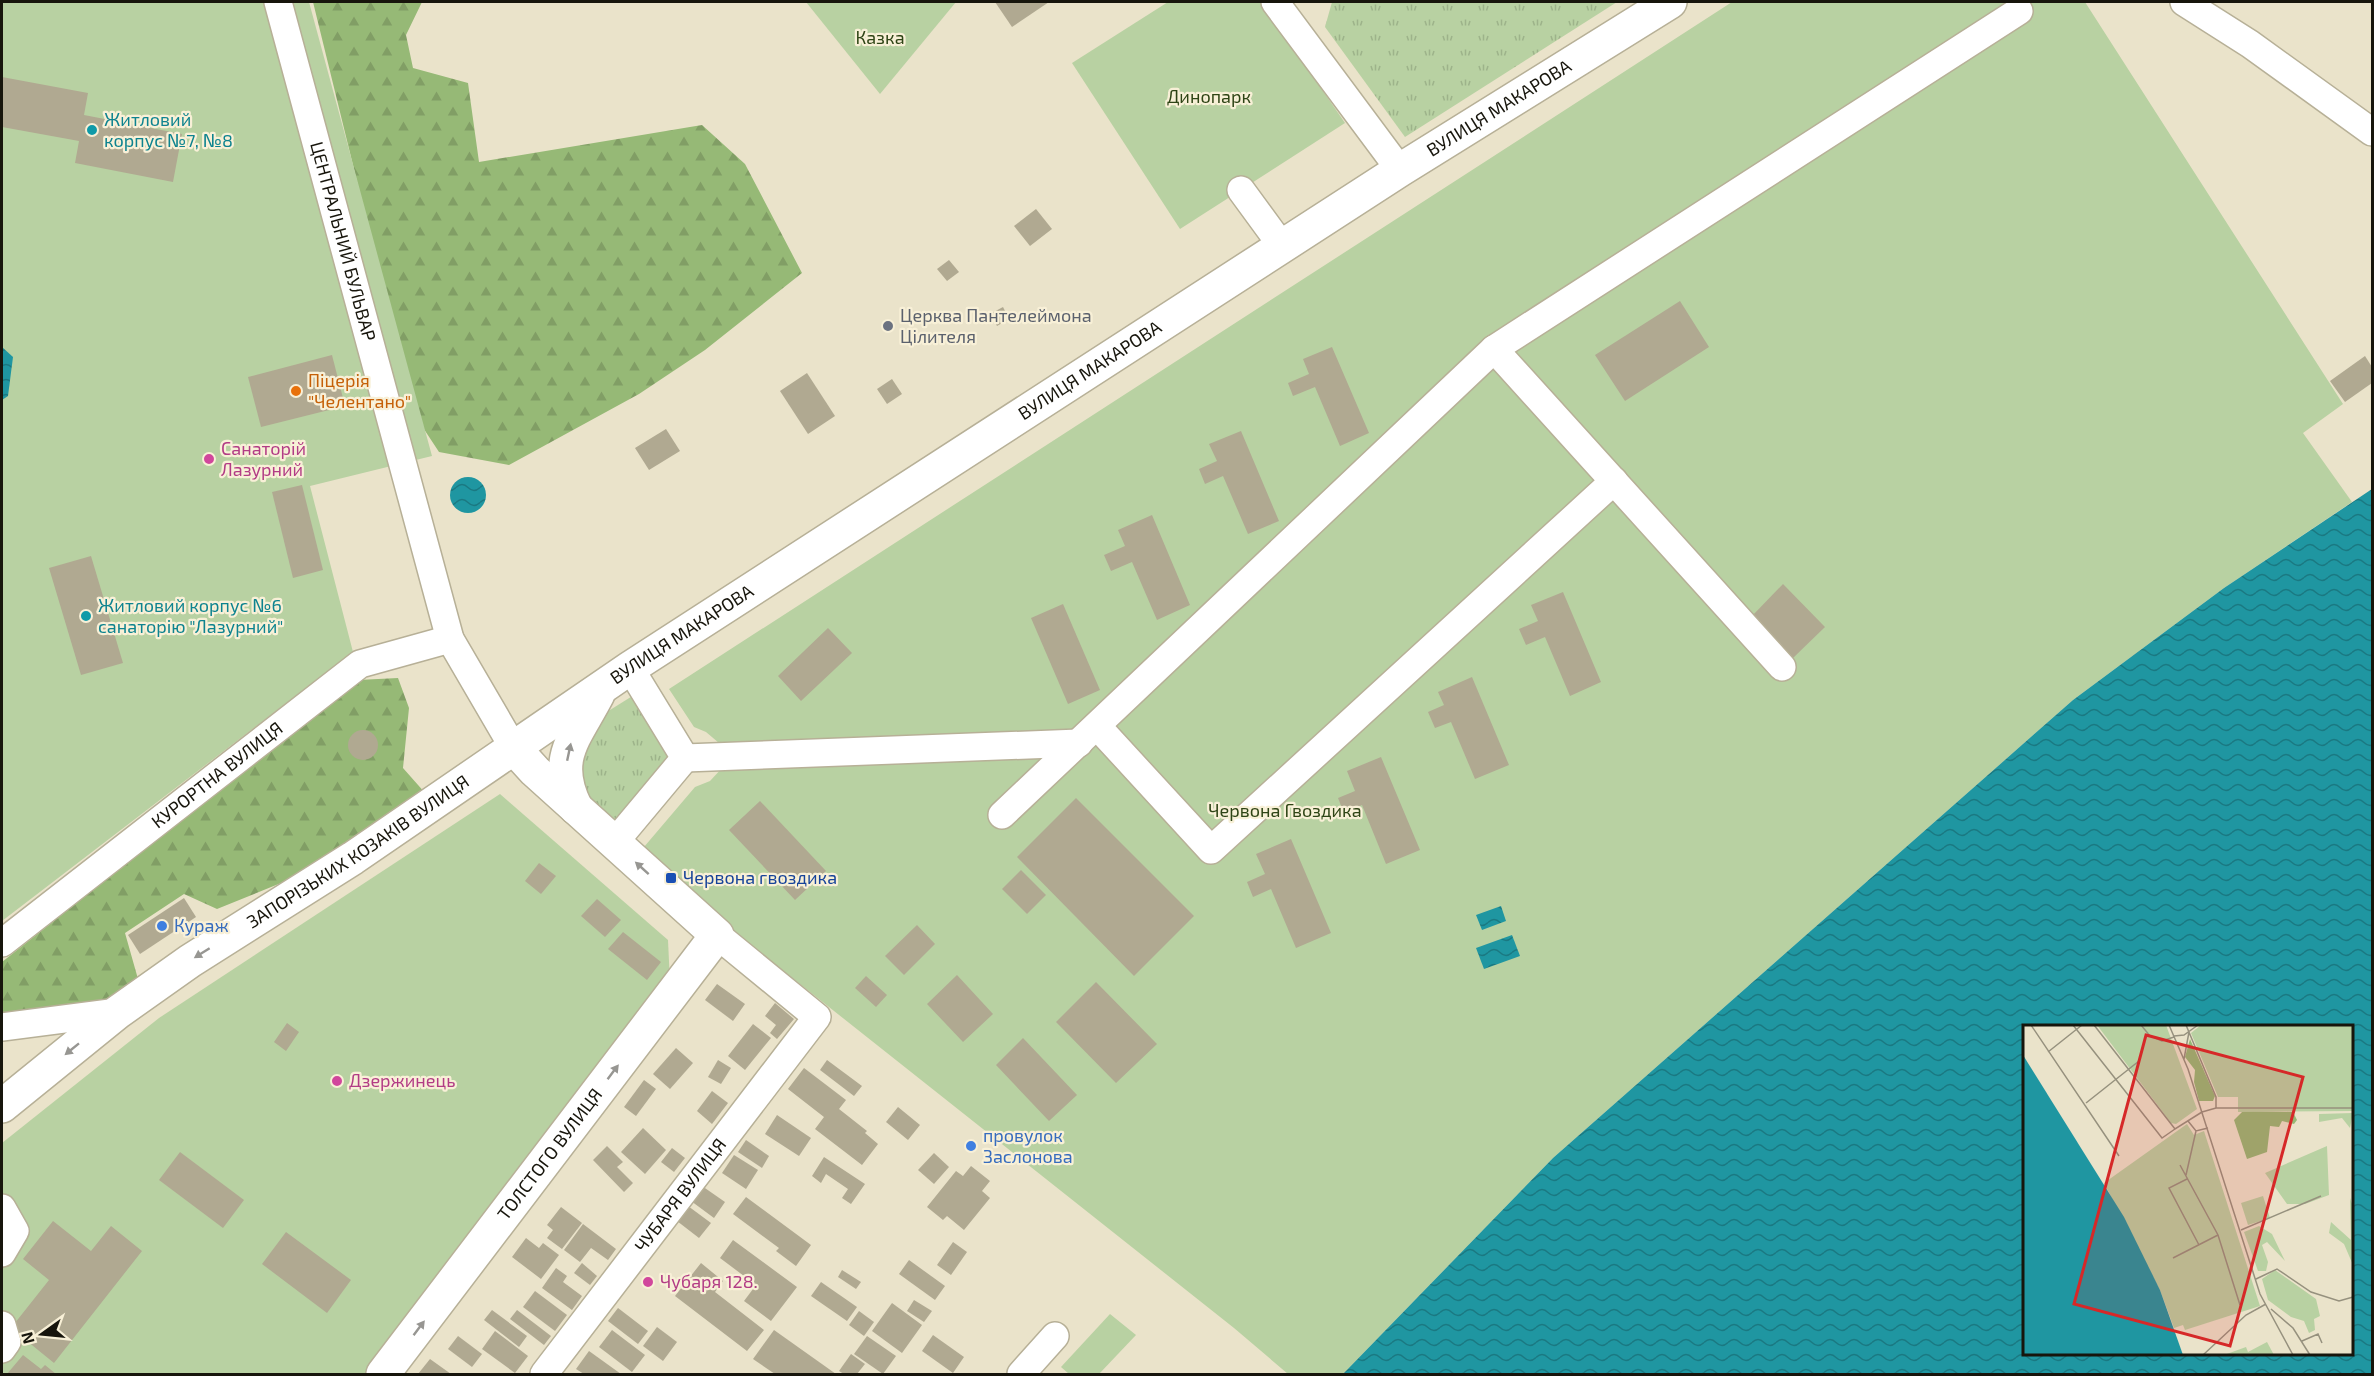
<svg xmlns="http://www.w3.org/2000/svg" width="2374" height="1376" viewBox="0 0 2374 1376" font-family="'Exo 2',sans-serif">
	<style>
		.grass { fill: url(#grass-tufts) }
		.forest { fill: url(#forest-firs) }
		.green { fill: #b8d1a2 }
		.water { fill: url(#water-waves); fill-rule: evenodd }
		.building { fill: #b0a991 }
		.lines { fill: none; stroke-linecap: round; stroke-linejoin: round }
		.minor-casing { stroke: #b7b097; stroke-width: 30 }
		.major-casing { stroke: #b7b097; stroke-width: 36 }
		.minor { stroke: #fff; stroke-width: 27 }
		.major { stroke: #fff; stroke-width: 33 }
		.oneway { fill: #979692 }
		.culture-dot { fill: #0f9aa8; stroke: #f8f0d7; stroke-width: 2 }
		.worship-dot { fill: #6b7280; stroke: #f8f0d7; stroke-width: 2 }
		.food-dot { fill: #e8710a; stroke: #f8f0d7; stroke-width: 2 }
		.hotel-dot { fill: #d1479c; stroke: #f8f0d7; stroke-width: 2 }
		.transit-dot { fill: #1a4fb4; stroke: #f8f0d7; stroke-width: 2 }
		.shop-dot { fill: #3f7fe0; stroke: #f8f0d7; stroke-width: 2 }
		.labels { text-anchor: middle; stroke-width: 4.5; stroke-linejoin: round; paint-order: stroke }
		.park-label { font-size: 18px; fill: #2e4415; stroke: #f8f0d7 }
		.street-label { font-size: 18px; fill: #17150c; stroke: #f8f0d7 }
		.culture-label { font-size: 18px; fill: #0d838f; stroke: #f8f0d7; text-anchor: start }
		.worship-label { font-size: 18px; fill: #5b616d; stroke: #f8f0d7; text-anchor: start }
		.food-label { font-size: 18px; fill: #c56008; stroke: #f8f0d7; text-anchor: start }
		.hotel-label { font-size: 18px; fill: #b23c85; stroke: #f8f0d7; text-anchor: start }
		.transit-label { font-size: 18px; fill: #164399; stroke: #f8f0d7; text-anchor: start }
		.shop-label { font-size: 18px; fill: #366cbe; stroke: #f8f0d7; text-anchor: start }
		.inset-road { fill: none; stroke: #96917e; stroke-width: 1.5 }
		.view { fill: #d62828; fill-opacity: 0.15; stroke: #d62828; stroke-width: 3 }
		.inset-edge { fill: none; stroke: #17150c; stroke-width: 3 }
	</style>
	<defs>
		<pattern id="grass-tufts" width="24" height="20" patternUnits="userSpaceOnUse" patternTransform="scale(1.5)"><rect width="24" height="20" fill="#b8d1a2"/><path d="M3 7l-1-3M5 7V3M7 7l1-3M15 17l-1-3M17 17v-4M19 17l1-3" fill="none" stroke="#9db38a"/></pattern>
		<pattern id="forest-firs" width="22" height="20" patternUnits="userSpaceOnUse" patternTransform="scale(1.5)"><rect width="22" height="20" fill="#96b976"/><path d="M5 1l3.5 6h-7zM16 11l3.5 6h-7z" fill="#819e65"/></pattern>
		<pattern id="water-waves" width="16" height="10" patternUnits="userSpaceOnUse" patternTransform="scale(1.5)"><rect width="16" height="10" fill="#1f96a1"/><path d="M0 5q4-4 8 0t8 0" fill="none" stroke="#1a7982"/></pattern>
	</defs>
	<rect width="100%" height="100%" fill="#eae3ca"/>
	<g class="grass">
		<path d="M1332 2H1617L1405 137 1325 27Z"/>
		<path d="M634 695 675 757 611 830 574 778 602 715Z"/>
	</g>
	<g class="forest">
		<path d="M313 2H422L406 35 413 68 468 83 479 162 702 125 745 164 802 273 705 350 639 394 509 465 439 452 414 414Z"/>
		<path d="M398 678 409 708 403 768 426 794 281 883 217 909 184 894 125 933 138 979 98 1006 2 1020V962L358 680Z"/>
	</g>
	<g class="green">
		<path d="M2 2H309L432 456 310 486 353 652 2 921Z"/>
		<path d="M806 2H956L880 94Z"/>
		<path d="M1168 2H1262L1345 123 1180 229 1072 63Z"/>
		<path d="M1732 2H2085L2343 404 2303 433 2352 502 2224 588 2073 700 1553 1158 1343 1374H1288L1234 1328 723 923 644 847 695 787 710 781 723 767 719 743 706 732 694 727 669 689Z"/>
		<path d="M500 794 668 940 670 983 365 1374H2V1143L159 1018Z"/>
		<path d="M1110 1314 1136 1335 1099 1374H1069L1061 1367Z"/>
	</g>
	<g class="water">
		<path d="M2 347 13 357 8 396 2 400Z"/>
		<circle cx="468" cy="495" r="18"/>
		<path d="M2372 489V1374H1343L1553 1158 2073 700 2224 588ZM2352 1026V1354H2024V1026Z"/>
		<path d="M1501 906 1506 921 1482 930 1476 915Z"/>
		<path d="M1512 935 1520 956 1484 969 1476 948Z"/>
	</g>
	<g class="building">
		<path d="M995 2H1049L1012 27Z"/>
		<path d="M2 77 88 93 84 115 182 134 173 182 75 163 79 141 2 127Z"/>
		<path d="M1036 209 1052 229 1030 246 1014 226Z"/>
		<path d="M949 260 959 272 947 281 937 269Z"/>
		<path d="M1680 301 1709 347 1625 401 1595 355Z"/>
		<path d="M1003 307 1009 319 997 326 990 314Z"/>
		<path d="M1332 347 1369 433 1340 446 1315 387 1293 396 1288 383 1309 374 1303 359Z"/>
		<path d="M332 355 345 406 261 427 248 377Z"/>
		<path d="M2365 356 2372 367V383L2345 402 2330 381Z"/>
		<path d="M807 373 835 416 808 434 780 391Z"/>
		<path d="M892 379 902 394 887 404 877 389Z"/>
		<path d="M666 429 680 451 649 470 635 448Z"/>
		<path d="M1241 431 1279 521 1248 534 1223 476 1205 484 1199 469 1217 461 1209 444Z"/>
		<path d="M302 485 323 570 293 578 272 492Z"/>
		<path d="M1152 515 1190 605 1157 620 1132 562 1111 571 1104 555 1125 546 1118 530Z"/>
		<path d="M91 556 123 663 81 675 49 568Z"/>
		<path d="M1783 584 1825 627 1793 658 1752 616Z"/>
		<path d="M1563 592 1601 682 1570 696 1545 637 1526 645 1519 629 1538 621 1531 605Z"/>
		<path d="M1063 604 1100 690 1068 704 1031 618Z"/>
		<path d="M828 628 852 653 801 701 778 676Z"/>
		<path d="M1472 677 1509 765 1475 779 1451 722 1435 728 1428 712 1444 705 1438 692Z"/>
		<circle cx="363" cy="745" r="15"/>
		<path d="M1381 757 1420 850 1386 864 1362 805 1344 813 1338 798 1355 791 1347 771Z"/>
		<path d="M1076 798 1194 916 1134 976 1017 857Z"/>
		<path d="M760 801 826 871 795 900 729 830Z"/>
		<path d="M1291 839 1331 933 1296 948 1271 889 1253 897 1247 882 1265 874 1256 854Z"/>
		<path d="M539 863 556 876 541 894 525 881Z"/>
		<path d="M1021 870 1046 895 1027 914 1002 889Z"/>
		<path d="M184 898 196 917 140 954 128 935Z"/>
		<path d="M597 899 621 920 605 937 581 916Z"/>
		<path d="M917 925 935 944 904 975 885 956Z"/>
		<path d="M623 932 661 962 647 980 608 949Z"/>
		<path d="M957 975 993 1014 963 1042 927 1004Z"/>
		<path d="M866 976 887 995 876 1007 855 988Z"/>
		<path d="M1096 982 1157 1044 1116 1083 1056 1022Z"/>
		<path d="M717 984 745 1004 733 1021 705 1000Z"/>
		<path d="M775 1003 794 1019 777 1039 770 1033 776 1025 765 1016Z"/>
		<path d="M287 1023 299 1032 286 1051 274 1042Z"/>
		<path d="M753 1024 771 1038 745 1070 728 1056Z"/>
		<path d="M1023 1038 1077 1095 1049 1121 996 1065Z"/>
		<path d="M676 1048 693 1063 670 1089 653 1074Z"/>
		<path d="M718 1060 731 1068 721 1084 708 1077Z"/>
		<path d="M827 1060 862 1086 854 1096 820 1070Z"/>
		<path d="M804 1068 846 1100 839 1109 867 1131 865 1133 878 1144 862 1165 815 1129 824 1117 788 1089Z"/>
		<path d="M644 1080 656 1089 636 1116 624 1107Z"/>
		<path d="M712 1091 728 1103 712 1124 697 1111Z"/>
		<path d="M898 1107 920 1125 908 1140 886 1122Z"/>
		<path d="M777 1115 811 1138 799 1156 765 1134Z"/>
		<path d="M643 1128 666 1150 645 1174 621 1152Z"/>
		<path d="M746 1140 769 1156 762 1168 738 1152Z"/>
		<path d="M607 1146 623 1162 617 1167 633 1183 624 1192 593 1160Z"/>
		<path d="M672 1148 685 1158 674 1172 661 1162Z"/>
		<path d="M180 1152 244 1200 223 1228 159 1180Z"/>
		<path d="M934 1153 949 1167 934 1184 918 1170Z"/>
		<path d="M734 1155 758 1170 746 1189 722 1173Z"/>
		<path d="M824 1157 865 1184 851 1204 842 1198 848 1189 826 1174 821 1183 812 1176Z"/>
		<path d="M971 1166 990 1181 982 1191 990 1198 964 1230 947 1216 943 1220 927 1207 956 1171 963 1176Z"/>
		<path d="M702 1186 725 1202 714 1218 691 1201Z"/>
		<path d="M746 1197 811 1245 796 1266 776 1251 779 1248 733 1214Z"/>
		<path d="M688 1206 711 1223 699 1238 677 1221Z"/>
		<path d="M561 1207 582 1223 562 1249 547 1238 553 1230 547 1225Z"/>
		<path d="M53 1221 91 1251 111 1226 142 1251 54 1363 11 1328 49 1280 23 1259Z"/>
		<path d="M583 1224 616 1249 608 1260 591 1248 580 1262 564 1250Z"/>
		<path d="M286 1232 351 1280 327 1313 262 1264Z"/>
		<path d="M526 1238 539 1248 543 1243 559 1255 541 1279 512 1257Z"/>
		<path d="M733 1240 797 1287 771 1321 744 1301 756 1285 720 1258Z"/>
		<path d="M953 1242 967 1252 951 1275 937 1265Z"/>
		<path d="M909 1260 945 1286 935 1300 899 1274Z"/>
		<path d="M582 1263 597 1276 590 1285 574 1273Z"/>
		<path d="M701 1263 723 1281 715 1292 764 1330 747 1351 675 1296Z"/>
		<path d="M556 1268 567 1276 563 1282 582 1296 572 1310 542 1288Z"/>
		<path d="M842 1270 861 1282 856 1289 838 1277Z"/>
		<path d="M821 1282 857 1307 847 1321 811 1296Z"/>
		<path d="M535 1291 567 1315 555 1331 523 1307Z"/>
		<path d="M914 1300 932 1311 924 1322 907 1311Z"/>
		<path d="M892 1303 922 1325 902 1353 872 1331Z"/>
		<path d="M618 1308 648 1331 638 1344 608 1321Z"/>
		<path d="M492 1310 527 1336 519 1347 484 1320Z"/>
		<path d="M517 1310 551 1336 544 1345 510 1319Z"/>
		<path d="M859 1311 874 1322 864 1336 849 1325Z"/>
		<path d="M657 1327 677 1342 663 1361 643 1346Z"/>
		<path d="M612 1330 645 1355 632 1372 599 1347Z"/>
		<path d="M774 1330 836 1374H775L753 1359Z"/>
		<path d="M495 1331 528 1356 515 1373 482 1349Z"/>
		<path d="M933 1335 964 1357 953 1373 922 1351Z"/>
		<path d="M458 1336 482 1354 472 1367 448 1349Z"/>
		<path d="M867 1336 896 1356 883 1374 854 1354Z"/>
		<path d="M589 1351 621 1374H584L576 1369Z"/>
		<path d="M851 1354 865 1364 857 1374H844L839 1371Z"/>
		<path d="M23 1355 41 1369 45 1365 56 1374H7Z"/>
		<path d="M430 1359 451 1374H418Z"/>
	</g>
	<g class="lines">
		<g class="minor-casing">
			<g id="minor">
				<path id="s1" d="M278 2 450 639 513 747"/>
				<path d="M1275 2 1400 170"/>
				<path d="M2184 2 2250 44 2372 132"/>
				<path d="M1241 190 1282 246"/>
				<path d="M1494 349 1782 667"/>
				<path d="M1097 726 1211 850 1614 481"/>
				<path d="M685 758 1079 743"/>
				<path d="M1002 815 1494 349 2019 11"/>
				<path d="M614 843 685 758 630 668"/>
				<path id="s2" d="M2 943 360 664 450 639"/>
				<path d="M2 1027 118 1012"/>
				<path d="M2 1208 15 1231 2 1253"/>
				<path d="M2 1325 7 1342 2 1349"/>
				<path id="s3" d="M544 1374 817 1017 717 935"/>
				<path d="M1021 1374 1055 1336"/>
			</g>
		</g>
		<g class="major-casing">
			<g id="major">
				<path d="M576 808C551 758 576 737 598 694"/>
				<path id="s4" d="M2 1106 118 1012 190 961 353 858 630 668 1400 170 1670 2"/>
				<path id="s5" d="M383 1374 717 935 535 771 513 747"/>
			</g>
		</g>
		<use href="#minor" class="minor"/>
		<use href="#major" class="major"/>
	</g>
	<defs><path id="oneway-solid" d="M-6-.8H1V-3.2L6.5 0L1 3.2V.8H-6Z" transform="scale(1.5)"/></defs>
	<g class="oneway">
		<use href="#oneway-solid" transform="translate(569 752) rotate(-78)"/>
		<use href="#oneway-solid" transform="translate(642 868) rotate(-138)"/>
		<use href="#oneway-solid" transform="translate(202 953) rotate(148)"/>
		<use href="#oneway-solid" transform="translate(72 1049) rotate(141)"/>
		<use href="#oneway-solid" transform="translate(613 1072) rotate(-53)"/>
		<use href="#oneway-solid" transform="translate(419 1328) rotate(-53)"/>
	</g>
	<g class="culture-dot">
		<circle cx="92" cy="130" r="6"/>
		<circle cx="86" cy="616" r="6"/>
	</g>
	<circle class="worship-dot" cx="888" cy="326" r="6"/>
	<circle class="food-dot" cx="296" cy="391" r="6"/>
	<g class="hotel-dot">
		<circle cx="209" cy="459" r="6"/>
		<circle cx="337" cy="1081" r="6"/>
		<circle cx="648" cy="1282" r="6"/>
	</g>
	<rect class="transit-dot" x="665" y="872" width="12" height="12" rx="3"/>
	<g class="shop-dot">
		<circle cx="162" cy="926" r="6"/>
		<circle cx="971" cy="1146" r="6"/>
	</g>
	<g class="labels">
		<g class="park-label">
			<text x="880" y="44">Казка</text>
			<text x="1209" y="103">Динопарк</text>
			<text x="1285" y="817">Червона Гвоздика</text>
		</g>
		<g class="street-label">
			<text dy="6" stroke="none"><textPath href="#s4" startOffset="1800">ВУЛИЦЯ МАКАРОВА</textPath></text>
			<text dy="6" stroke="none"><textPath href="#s1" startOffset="248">ЦЕНТРАЛЬНИЙ БУЛЬВАР</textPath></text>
			<text dy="6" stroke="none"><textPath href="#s4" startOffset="1314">ВУЛИЦЯ МАКАРОВА</textPath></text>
			<text dy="6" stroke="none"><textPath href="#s4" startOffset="828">ВУЛИЦЯ МАКАРОВА</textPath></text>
			<text dy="6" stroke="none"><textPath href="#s2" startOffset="273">КУРОРТНА ВУЛИЦЯ</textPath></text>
			<text dy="6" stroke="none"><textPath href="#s4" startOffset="438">ЗАПОРІЗЬКИХ КОЗАКІВ ВУЛИЦЯ</textPath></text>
			<text dy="6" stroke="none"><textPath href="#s5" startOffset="276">ТОЛСТОГО ВУЛИЦЯ</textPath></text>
			<text dy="6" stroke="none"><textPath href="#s3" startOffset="225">ЧУБАРЯ ВУЛИЦЯ</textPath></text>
		</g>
		<g class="culture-label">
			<text x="104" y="126">Житловий<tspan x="104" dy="21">корпус №7, №8</tspan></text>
			<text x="98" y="612">Житловий корпус №6<tspan x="98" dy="21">санаторію "Лазурний"</tspan></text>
		</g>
		<g class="worship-label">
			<text x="900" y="322">Церква Пантелеймона<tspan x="900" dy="21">Цілителя</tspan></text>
		</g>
		<g class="food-label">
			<text x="308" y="387">Піцерія<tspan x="308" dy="21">"Челентано"</tspan></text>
		</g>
		<g class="hotel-label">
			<text x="221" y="455">Санаторій<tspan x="221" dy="21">Лазурний</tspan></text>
			<text x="349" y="1087">Дзержинець</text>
			<text x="660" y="1288">Чубаря 128.</text>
		</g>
		<g class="transit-label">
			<text x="683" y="884">Червона гвоздика</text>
		</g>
		<g class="shop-label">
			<text x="174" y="932">Кураж</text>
			<text x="983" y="1142">провулок<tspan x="983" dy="21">Заслонова</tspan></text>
		</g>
	</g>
	<g transform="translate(2023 1025)">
		<rect width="330" height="330" fill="#eae3ca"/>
		<path d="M330 88 327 103 319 93 296 97V89ZM327 173 330 182V240L321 219 306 208 308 197 328 215ZM236 201 249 209 262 236 244 217 239 220 245 237 243 246H235L221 207ZM252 245 293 274 297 291 291 294 292 305 286 308 281 296 268 292 245 275 239 254Z" fill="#b8d1a2"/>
		<path d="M167 14 192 71 190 76H176L171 57 172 45 162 32ZM220 86 270 87 274 95 271 99 259 96 256 102 247 101 244 127 224 134 211 95Z" fill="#96b976"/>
		<path d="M74 0H143L174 84 153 99 148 98ZM178 0H330V86L215 87V72H195L168 8ZM164 99 171 110 181 106 237 281 162 305 160 300 151 303 137 265 81 158ZM304 121 306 170 282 179H264L242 148ZM240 171 247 193 225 200 218 178ZM244 317 251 330H201L223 322 225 327Z" fill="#b8d1a2"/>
		<path d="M0 30 101 192 137 265 160 330H0Z" fill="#1f96a1"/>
		<path class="inset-road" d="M8 0 96 131M50 0 139 113 152 104M71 0 152 104 179 87M118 0 127 11 139 16 151 12M146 0 165 44 237 269 270 330M163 0 193 72V83M151 11 161 10 175 0M25 27 59 0M161 34 166 7M63 78 116 36M179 87 193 83H330M165 96 173 106 185 103M157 140 195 210 217 280M163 150 173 106M164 154 146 163 176 220M218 205 298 171M150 233 195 210M233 254 254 244 288 267 316 276 330 272M248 284 270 303 287 330M279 316 295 309 299 318M180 330 223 290 243 279"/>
		<path class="view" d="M123 10 280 52 207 321 51 279Z"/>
		<rect width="330" height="330" class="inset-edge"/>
	</g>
	<rect width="2374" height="1376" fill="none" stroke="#17150c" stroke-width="6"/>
	<g transform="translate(42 1334) rotate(255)" stroke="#f8f0d7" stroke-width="4.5" paint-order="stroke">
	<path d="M0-4.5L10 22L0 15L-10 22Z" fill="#17150c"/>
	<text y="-9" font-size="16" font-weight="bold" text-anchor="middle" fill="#17150c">N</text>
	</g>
</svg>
